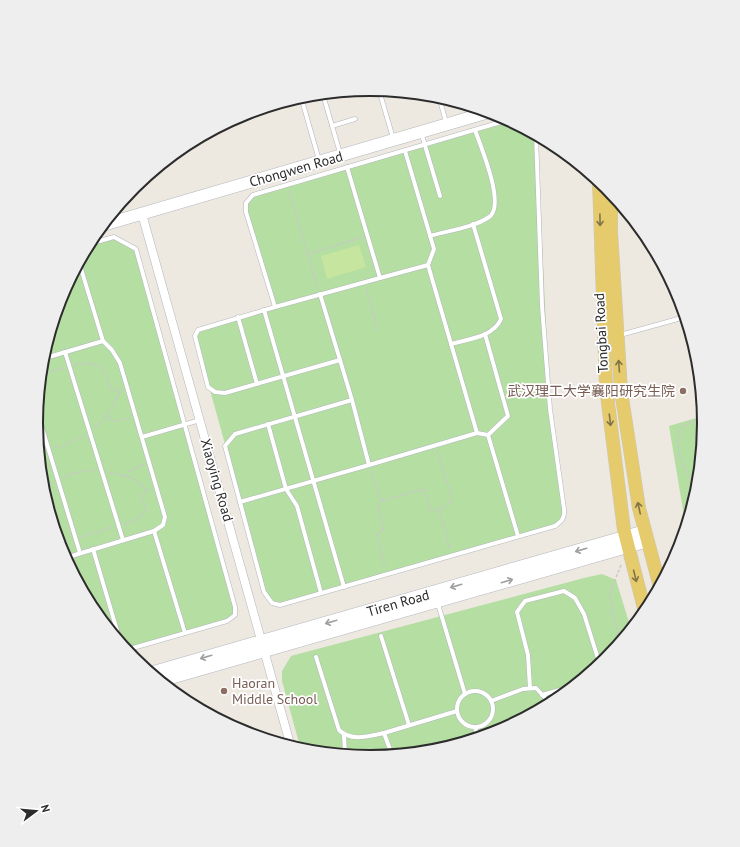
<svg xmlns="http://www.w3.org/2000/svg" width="740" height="847" viewBox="0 0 740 847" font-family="'PT Sans','Noto Sans SC',sans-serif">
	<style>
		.green { fill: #b5dea2 }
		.pitch { fill: #c6e59e }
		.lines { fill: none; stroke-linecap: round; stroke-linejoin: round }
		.lane-casing { stroke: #b3b6be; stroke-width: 5 }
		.street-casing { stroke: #b3b6be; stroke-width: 9 }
		.secondary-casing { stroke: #b3b6be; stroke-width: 13 }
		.primary-casing { stroke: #c8c8c8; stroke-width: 14 }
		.path { stroke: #c8c8c8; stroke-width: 1.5; stroke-dasharray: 3 2; stroke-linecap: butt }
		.lane { stroke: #fff; stroke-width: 4 }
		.street { stroke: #fff; stroke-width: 8 }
		.secondary { stroke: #fff; stroke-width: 12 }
		.primary { stroke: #e6cb6c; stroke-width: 13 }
		.oneway { stroke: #807449 }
		.oneway2 { stroke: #a0a0a0 }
		.education-dot { fill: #8d6e63; stroke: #fff; stroke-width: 1.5 }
		.labels { text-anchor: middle; stroke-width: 3.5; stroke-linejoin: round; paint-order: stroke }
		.street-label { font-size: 14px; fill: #2c2c2c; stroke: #fff }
		.education-label { font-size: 14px; fill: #785e54; stroke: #fff; text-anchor: end }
		.rim { fill: none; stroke: #2c2c2c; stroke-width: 2 }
	</style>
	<rect width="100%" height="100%" fill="#ede8e0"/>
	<g class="green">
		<path d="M508 120 536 135 537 138 550 409 565 516 555 526 280 605 268 599 195 336 198 330 273 307 246 212V203L253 195Z"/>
		<path d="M114 237 136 249 235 607V615L227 621 126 650 92 609 61 551 42 488 36 423 42 358 62 295 89 244Z"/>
		<path d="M703 416 698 489 686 528 669 426Z"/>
		<path d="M602 574 616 580 631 629 606 660 555 701 498 732 435 751 370 757 301 750 282 681V671L291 656 584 578Z"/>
	</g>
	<path class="pitch" d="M359 245 366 267 327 279 321 256Z"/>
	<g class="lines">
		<g class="lane-casing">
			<g id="lane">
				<path d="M379 90 393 138"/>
				<path d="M301 97 319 160"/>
				<path d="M439 97 446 122"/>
				<path d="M324 98 340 153"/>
				<path d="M508 120 253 195 246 203V212L275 307 198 330 195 336 208 387 215 392 225 393 340 360 352 400 235 434 225 446 264 592 272 603 280 605 555 526C562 521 565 518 564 509L550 409 542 306 536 135"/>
				<path d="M332 126 355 119"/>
				<path d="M421 132 440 196"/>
				<path d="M405 151 434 249 428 265 477 433 488 435 518 536"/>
				<path d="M430 236C447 231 475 227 489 217 506 206 481 147 475 130"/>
				<path d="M89 244 114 237 136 249 235 607V615L227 621 126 650"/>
				<path d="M79 262 103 341"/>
				<path d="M380 278 428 265"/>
				<path d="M320 294 340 360"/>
				<path d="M275 307 380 278 347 167"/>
				<path d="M264 310 344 587"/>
				<path d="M238 317 257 384"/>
				<path d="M485 334 508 416 488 435"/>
				<path d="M620 335 685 317"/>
				<path d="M451 344C469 339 493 337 501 319L473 224"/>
				<path d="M65 352 123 540"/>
				<path d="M42 359 103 341 112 350 120 363 165 517 163 525 154 531 65 558"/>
				<path d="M352 400 369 465 477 433"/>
				<path d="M37 411 80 553"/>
				<path d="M268 424 286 489 297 506 321 593"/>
				<path d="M142 437 200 420"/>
				<path d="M240 502 369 465"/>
				<path d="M154 531 185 633"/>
				<path d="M93 549 121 644"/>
				<path d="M438 604 465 694"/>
				<path d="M381 636 409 725"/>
				<path d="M316 657 339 730C351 742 369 736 384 733"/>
				<path d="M530 688 528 655 517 612 525 601 564 591 575 598 584 614 600 665"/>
				<circle cx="475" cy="709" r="18"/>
				<path d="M542 695 574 686"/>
				<path d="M491 701 523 689 536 688 547 700 548 705"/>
				<path d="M475 727 478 738"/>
				<path d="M344 735 345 755"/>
				<path d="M392 755 384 733 457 711"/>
			</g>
		</g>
		<g class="street-casing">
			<path id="street" d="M142 214 291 747"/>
		</g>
		<g class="secondary-casing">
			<g id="secondary">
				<path d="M103 225 489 112"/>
				<path d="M150 673 645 531"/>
				<path d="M160 681 648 541"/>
			</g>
		</g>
		<g class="primary-casing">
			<g id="primary">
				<path d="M599 181 606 387 624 530 645 612"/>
				<path d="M611 194V232L621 391 639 508 660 587"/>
			</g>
		</g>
		<g class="path">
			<path d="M289 191 318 289"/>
			<path d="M308 254 362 237"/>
			<path d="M366 288 378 332"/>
			<path d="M74 365C97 360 103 366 110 388L119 392"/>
			<path d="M41 375 63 368"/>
			<path d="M106 415 113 421 130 418"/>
			<path d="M95 427C108 417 116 403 121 387"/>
			<path d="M55 447 62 446 85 436"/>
			<path d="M38 448H43"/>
			<path d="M437 451 451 494 452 502 439 509 450 549"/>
			<path d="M371 471 381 501 378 504 383 531 377 533 385 568"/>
			<path d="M109 472 132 478 150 491"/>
			<path d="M126 477 129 471 144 465"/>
			<path d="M63 478 72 473 95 470"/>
			<path d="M42 480 49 510"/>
			<path d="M698 488C687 476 677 456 678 439 678 436 680 431 681 427L703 417"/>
			<path d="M44 492 52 483"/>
			<path d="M381 501 424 489 431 511 439 509"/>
			<path d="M124 524C133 521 141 519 146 510L142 495 148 489"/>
			<path d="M81 537 113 527"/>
			<path d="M59 543 69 541"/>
			<path d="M621 565 610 593 613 618 621 641"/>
		</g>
		<use href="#lane" class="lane"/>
		<use href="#street" class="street"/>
		<use href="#secondary" class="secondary"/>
		<use href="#primary" class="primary"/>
	</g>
	<defs><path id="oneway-shaft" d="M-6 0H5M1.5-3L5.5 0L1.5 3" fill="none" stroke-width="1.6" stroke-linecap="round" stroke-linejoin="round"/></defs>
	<g class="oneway">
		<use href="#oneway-shaft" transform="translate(600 220) rotate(89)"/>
		<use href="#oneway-shaft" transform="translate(619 366) rotate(-94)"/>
		<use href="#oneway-shaft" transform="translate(610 420) rotate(83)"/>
		<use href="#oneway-shaft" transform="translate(639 508) rotate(-102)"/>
		<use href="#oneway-shaft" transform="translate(635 576) rotate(76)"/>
	</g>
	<g class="oneway2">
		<use href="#oneway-shaft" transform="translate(581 550) rotate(164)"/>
		<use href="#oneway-shaft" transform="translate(507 581) rotate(-16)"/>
		<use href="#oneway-shaft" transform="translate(456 586) rotate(164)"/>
		<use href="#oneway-shaft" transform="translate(331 622) rotate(164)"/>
		<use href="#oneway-shaft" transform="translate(206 657) rotate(164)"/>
	</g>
	<g class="education-dot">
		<circle cx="683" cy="391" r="4"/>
		<circle cx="224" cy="691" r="4"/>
	</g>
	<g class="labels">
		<g class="street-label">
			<text transform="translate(296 169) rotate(-16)" y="5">Chongwen Road</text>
			<text transform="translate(601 333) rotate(-93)" y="5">Tongbai Road</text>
			<text transform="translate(217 480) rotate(74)" y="5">Xiaoying Road</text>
			<text transform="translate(398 603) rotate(-16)" y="5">Tiren Road</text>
		</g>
		<g class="education-label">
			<text x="675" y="396">武汉理工大学襄阳研究生院</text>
			<text x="232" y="688" text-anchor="start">Haoran<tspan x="232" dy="16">Middle School</tspan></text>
		</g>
	</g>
	<path d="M0 0H740V847H0ZM43 423a327 327 0 1 1 654 0a327 327 0 1 1-654 0Z" fill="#eee" fill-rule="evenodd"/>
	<path class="rim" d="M43 423a327 327 0 1 1 654 0a327 327 0 1 1-654 0Z"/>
	<g transform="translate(36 811) rotate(74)" stroke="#ffffff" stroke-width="3" paint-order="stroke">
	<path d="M0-3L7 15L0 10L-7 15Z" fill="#2c2c2c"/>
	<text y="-6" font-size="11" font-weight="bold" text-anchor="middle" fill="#2c2c2c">N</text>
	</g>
</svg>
